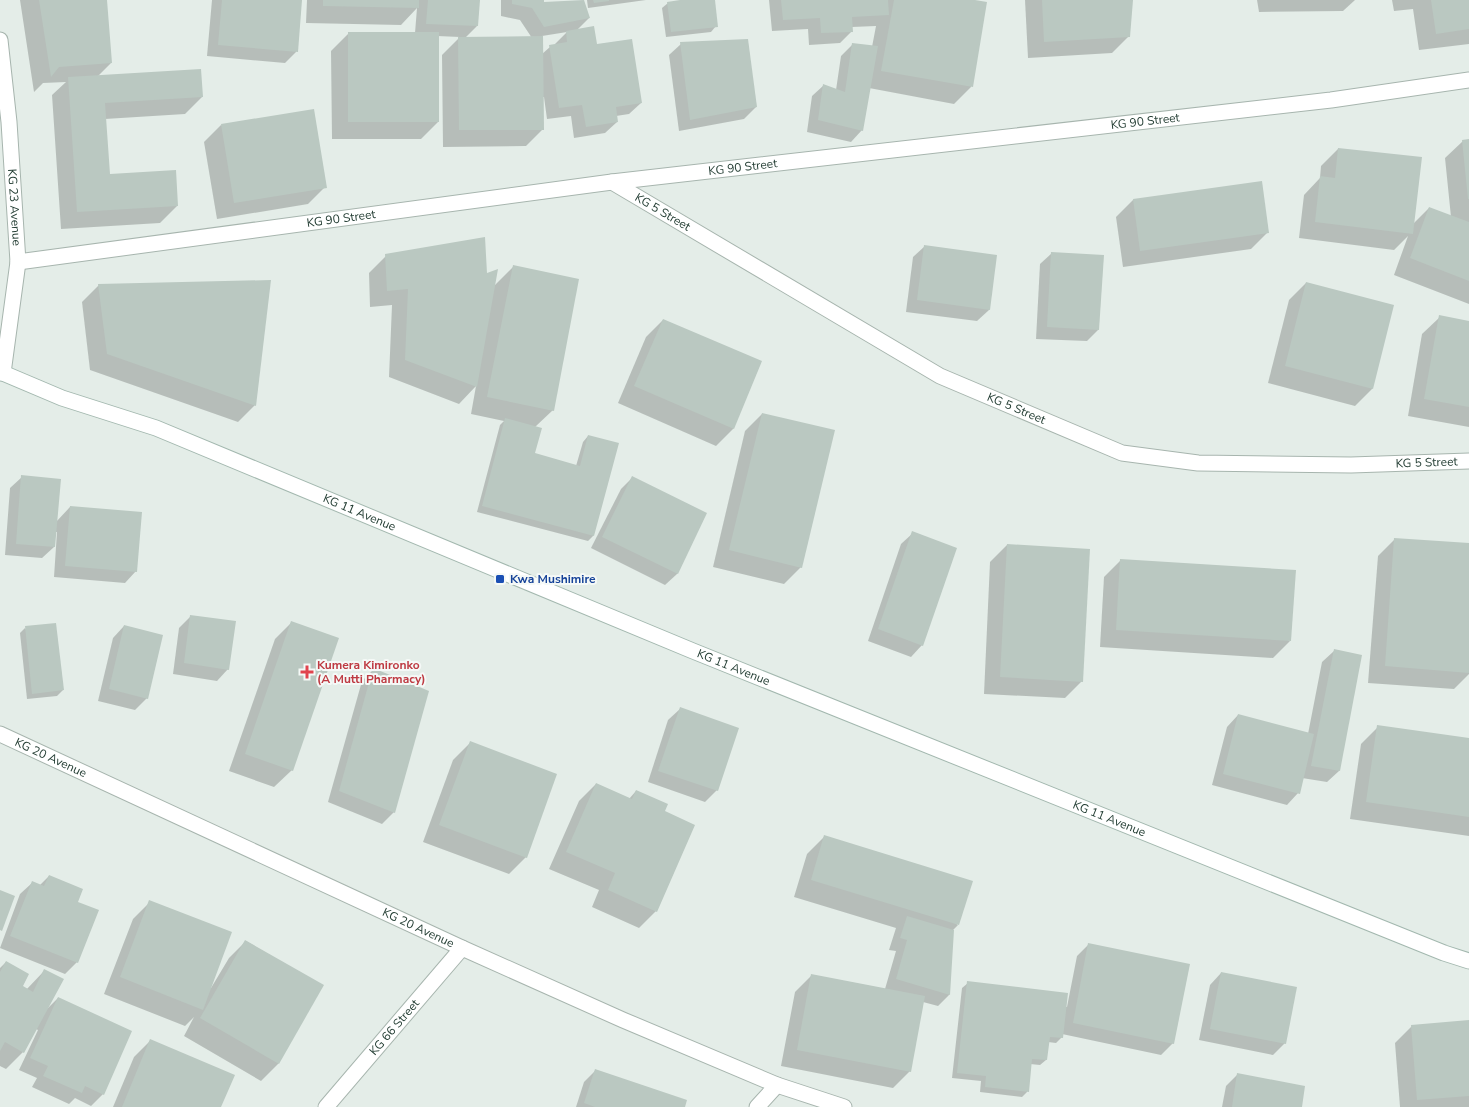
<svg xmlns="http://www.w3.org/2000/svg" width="1469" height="1107" viewBox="0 0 1469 1107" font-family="'Nunito Sans',sans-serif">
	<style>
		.shadow { fill: #0003; fill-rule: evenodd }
		.building { fill: #bac8c1 }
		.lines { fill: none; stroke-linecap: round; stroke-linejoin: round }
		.minor-casing { stroke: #a7b5ae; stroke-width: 17 }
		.secondary-casing { stroke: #a3b8af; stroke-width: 17 }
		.minor { stroke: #fff; stroke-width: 15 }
		.secondary { stroke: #fff; stroke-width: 15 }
		.transit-dot { fill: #1a4fb4; stroke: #f5f9f7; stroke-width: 2 }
		.health-dot { fill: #e0444e; stroke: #f5f9f7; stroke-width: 2 }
		.labels { text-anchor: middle; stroke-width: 4; stroke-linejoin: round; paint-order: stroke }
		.street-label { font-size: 12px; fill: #243e34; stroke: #f5f9f7 }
		.transit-label { font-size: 12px; font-weight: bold; fill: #164399; stroke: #f5f9f7; text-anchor: start }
		.health-label { font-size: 12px; font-weight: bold; fill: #be3a42; stroke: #f5f9f7; text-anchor: start }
	</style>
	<rect width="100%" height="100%" fill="#e4ede8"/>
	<g class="shadow">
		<path d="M20 0H105L111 63 97 77 202 97 185 114 105 119 109 176 177 206 160 223 61 229 52 95 66 82 43 83 34 92Z"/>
		<path d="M212 0H301L296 52 285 63 207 56Z"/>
		<path d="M307 0H479L477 26 465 38H532L520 20 501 16V0H543V3L589 18 577 30 596 46 641 103 629 114 616 116 617 122 605 133 574 138 571 116 547 119 544 97H542L543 129 526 146 443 147 442 55 460 37 437 36 438 122 421 139H332L331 51 348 34 415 33 417 8 401 25 306 23ZM567 32 555 44V46L550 47 542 54V36Z"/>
		<path d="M587 0H646L588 8Z"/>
		<path d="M691 0H713L716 26 711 32 666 37 662 8 668 3Z"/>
		<path d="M769 0H968L971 87 954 104 869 88 862 130 851 142 807 132 812 96 824 85 836 90 841 56 853 44 872 47 876 26 852 27V31L840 43 809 45 808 29 772 31Z"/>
		<path d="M1025 0H1132L1129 36 1112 53 1028 58Z"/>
		<path d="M1257 0H1355L1343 11 1259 12Z"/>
		<path d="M1392 0H1469V44L1419 50 1413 9 1394 11Z"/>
		<path d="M681 44 756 107 744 119 679 131 669 55Z"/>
		<path d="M221 125 325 187 308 204 217 219 204 142Z"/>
		<path d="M1463 141H1469V304L1394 275 1408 236 1394 250 1299 238 1304 195 1320 178 1321 166 1338 149 1412 225 1429 208 1451 217 1445 158Z"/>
		<path d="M1133 200 1268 232 1251 249 1123 267 1116 217Z"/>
		<path d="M925 246 995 256 989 310 977 321 906 312 913 257Z"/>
		<path d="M1052 253 1098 330 1087 341 1036 339 1040 264Z"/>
		<path d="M386 256 486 275 494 286 513 267 553 410 535 427 534 454 576 466 583 442 588 436 617 444 593 536 588 541 477 512 500 425 504 421 471 414 476 386 459 404 389 377 392 305 370 307 369 273Z"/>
		<path d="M1306 283 1392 306 1372 389 1355 406 1268 383 1289 300Z"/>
		<path d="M99 285 255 405 238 422 90 370 82 302Z"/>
		<path d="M1440 317 1469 322V427L1408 416 1422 334Z"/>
		<path d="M663 320 761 362 733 429 716 446 618 403 646 337Z"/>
		<path d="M762 414 801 567 784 584 713 567 745 431Z"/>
		<path d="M22 477 56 522 70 507 136 571 125 583 54 577 57 532H55L54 547 42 558 5 555 10 488Z"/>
		<path d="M632 478 705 514 677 574 665 585 591 548 621 489Z"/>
		<path d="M913 533 922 645 911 657 868 641 901 544Z"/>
		<path d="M1395 539 1469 545V674L1454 689 1368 683 1378 556Z"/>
		<path d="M1007 545 1082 681 1065 698 984 694 990 562Z"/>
		<path d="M1121 560 1290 641 1273 658 1100 647 1104 577Z"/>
		<path d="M191 616 228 669 217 681 173 674 179 628Z"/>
		<path d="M292 622V770L274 787 229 771 275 639Z"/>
		<path d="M124 626 147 698 135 710 98 701 113 638Z"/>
		<path d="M25 628 63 690 57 696 27 699 20 633Z"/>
		<path d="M1334 651 1339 771 1327 782 1302 778 1298 793 1287 805 1212 785 1227 727 1238 715 1308 734 1322 662Z"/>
		<path d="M374 669 394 812 382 824 328 802 362 681Z"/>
		<path d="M680 709 717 790 705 802 648 782 668 720Z"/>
		<path d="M1378 727 1469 739V836L1350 819 1361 744Z"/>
		<path d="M470 743 526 857 509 874 423 842 453 760Z"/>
		<path d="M596 784 629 799 636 791 663 811 656 911 639 928 592 907 599 890 549 869 579 801Z"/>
		<path d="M824 837 958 925 953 930 949 995 938 1006 923 1002 910 1071 893 1088 781 1066 795 992 812 975 885 989 896 951 889 950 896 928 794 897 807 854Z"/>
		<path d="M49 876 76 903 77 962 65 974 0 948 20 894 32 883 39 886Z"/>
		<path d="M150 902 210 988H211L229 958 246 941 322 986 278 1064 261 1081 184 1036 194 1017 185 1026 104 994 133 919Z"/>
		<path d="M1089 944 1173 1043 1161 1055 1062 1034V1037L1056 1043 1048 1042 1046 1060 1040 1065 1030 1064 1027 1092 1022 1097 980 1092 981 1081 952 1078 962 988 968 983 1067 1007 1077 956Z"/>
		<path d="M6 962 21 987 26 990 45 970 46 1010 58 998 103 1094 91 1106 75 1098 69 1104 32 1087 37 1078 19 1070 38 1030 36 1029 23 1052 6 1069 0 1066V968Z"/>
		<path d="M1221 973 1285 1043 1273 1055 1199 1040 1210 985Z"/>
		<path d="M1469 1022V1107H1400L1395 1043 1412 1026Z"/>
		<path d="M151 1040 220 1107H113L134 1057Z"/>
		<path d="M596 1070 684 1107H576L584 1082Z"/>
		<path d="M1237 1075 1301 1107H1222L1226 1086Z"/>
	</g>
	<g class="building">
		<path d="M39 0H107L112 63 59 67 51 77Z"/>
		<path d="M222 0H302L298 52 218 45Z"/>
		<path d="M323 0H419V8L323 6Z"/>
		<path d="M428 0H480L478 26 426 24Z"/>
		<path d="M512 0H544V2L584 0 590 18 544 27 532 8 512 4Z"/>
		<path d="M593 0H609V1L594 3Z"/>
		<path d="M680 0H715L718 27 671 32 667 2Z"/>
		<path d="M781 0H888L889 15 852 17 853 32 821 33 820 18 783 20Z"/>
		<path d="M894 0H975L987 2 973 87 881 71Z"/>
		<path d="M1042 0H1133L1130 37 1044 42Z"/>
		<path d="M1431 0H1469V29L1436 34Z"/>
		<path d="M594 26 597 44 632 39 642 103 616 107 618 122 586 127 582 105 559 108 549 45 567 42 566 31Z"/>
		<rect x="348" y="32" width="91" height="90"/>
		<path d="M543 36 544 130H459L458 37Z"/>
		<path d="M748 39 757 107 690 120 680 42Z"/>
		<path d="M852 43 878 46 863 131 818 120 823 84 845 92Z"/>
		<path d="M201 69 203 97 105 103 110 174 176 170 178 206 77 212 68 77Z"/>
		<path d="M314 109 327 188 234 203 221 124Z"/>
		<path d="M1469 139V199H1468L1462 140Z"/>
		<path d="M1338 148 1422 157 1413 234 1315 222 1320 176 1335 178Z"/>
		<path d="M1262 181 1269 233 1140 251 1133 199Z"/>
		<path d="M1429 207 1469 222V281L1410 258Z"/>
		<path d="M485 237 487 273 498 269 477 387 405 360 408 289 387 291 385 254Z"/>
		<path d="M924 245 997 255 990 310 917 300Z"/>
		<path d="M1051 252 1104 255 1099 330 1047 327Z"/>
		<path d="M513 265 579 279 554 411 487 397Z"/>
		<path d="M271 280 256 406 107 354 98 284Z"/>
		<path d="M1306 282 1394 305 1373 389 1285 366Z"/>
		<path d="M1439 315 1469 321V407L1424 399Z"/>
		<path d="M663 319 762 361 734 429 634 386Z"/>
		<path d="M762 413 835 430 802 568 729 550Z"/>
		<path d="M505 418 542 428 535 453 580 466 588 435 619 443 594 536 482 506Z"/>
		<path d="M21 475 61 479 55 547 16 544Z"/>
		<path d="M632 476 707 513 678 574 602 537Z"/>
		<path d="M70 506 142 512 137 572 65 566Z"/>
		<path d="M912 531 957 548 923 646 878 629Z"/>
		<path d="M1394 538 1469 543V673L1385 666Z"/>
		<path d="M1007 544 1090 549 1083 682 1000 677Z"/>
		<path d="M1120 559 1296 570 1291 641 1116 630Z"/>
		<path d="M190 615 236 621 229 670 184 663Z"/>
		<path d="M291 621 339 638 293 771 245 754Z"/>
		<path d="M56 623 64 690 32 694 25 626Z"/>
		<path d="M124 625 163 635 148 699 109 689Z"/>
		<path d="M1334 649 1362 655 1340 771 1311 766Z"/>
		<path d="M373 668 429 691 395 813 339 791Z"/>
		<path d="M680 707 739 728 718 791 658 771Z"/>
		<path d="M1238 714 1314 734 1300 794 1223 774Z"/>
		<path d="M1377 725 1469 738V817L1366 802Z"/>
		<path d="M470 741 557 774 527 858 439 825Z"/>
		<path d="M596 783 632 799 636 790 668 804 665 811 695 825 657 912 608 890 615 873 566 852Z"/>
		<path d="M824 835 973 881 959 925 811 880Z"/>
		<path d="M49 875 83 889 78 902 99 910 78 963 10 936 32 881 44 886Z"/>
		<path d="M0 890 15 896 2 931 0 930Z"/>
		<path d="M149 900 232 932 203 1010 120 977Z"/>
		<path d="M907 916 954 930 950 995 896 979 907 940 900 938Z"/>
		<path d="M245 940 324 985 279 1064 200 1018Z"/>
		<path d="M1088 943 1190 964 1174 1044 1073 1023Z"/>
		<path d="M6 961 29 974 23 986 33 992 44 969 64 979 24 1053 5 1042 0 1051V972Z"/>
		<path d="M1221 972 1297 987 1286 1044 1210 1029Z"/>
		<path d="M811 974 925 996 911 1072 797 1050Z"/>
		<path d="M967 981 1068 993 1063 1038 1050 1037 1047 1060 1032 1059 1029 1092 985 1087 986 1076 957 1073Z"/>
		<path d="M58 997 132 1031 104 1095 85 1086 82 1093 43 1076 48 1066 30 1058Z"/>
		<path d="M1469 1020V1096L1417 1100 1411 1025Z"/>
		<path d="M150 1039 235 1075 221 1107H122Z"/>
		<path d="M595 1069 687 1100 685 1107H595L584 1103Z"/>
		<path d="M1237 1073 1305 1086 1302 1107H1232Z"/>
	</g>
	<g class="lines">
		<g class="minor-casing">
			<g id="minor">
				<path id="s1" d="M0 40 9 122 18 262 3 373"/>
				<path id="s2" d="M612 182 940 376 1122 453 1198 463 1351 465 1469 461"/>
				<path id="s3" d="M18 262 612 182 1331 100 1469 80"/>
				<path id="s4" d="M0 734 462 948 623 1020 777 1085 844 1107"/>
				<path id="s5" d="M326 1107 462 948"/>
				<path d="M757 1107 777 1085"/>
			</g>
		</g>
		<g class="secondary-casing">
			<g id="secondary">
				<path id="s6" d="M0 373H3L62 398 156 428 693 651 1444 953 1469 961"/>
			</g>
		</g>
		<use href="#minor" class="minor"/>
		<use href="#secondary" class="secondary"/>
	</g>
	<rect class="transit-dot" x="495" y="574" width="10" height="10" rx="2.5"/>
	<path class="health-dot" d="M304.5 664.5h5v5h5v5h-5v5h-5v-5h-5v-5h5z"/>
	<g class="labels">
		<g class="street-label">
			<text dy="4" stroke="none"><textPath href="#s3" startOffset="1136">KG 90 Street</textPath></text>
			<text dy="4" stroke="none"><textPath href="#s3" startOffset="731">KG 90 Street</textPath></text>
			<text dy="4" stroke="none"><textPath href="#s1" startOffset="168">KG 23 Avenue</textPath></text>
			<text dy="4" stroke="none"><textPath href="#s2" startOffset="59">KG 5 Street</textPath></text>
			<text dy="4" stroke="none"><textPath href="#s3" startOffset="326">KG 90 Street</textPath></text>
			<text dy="4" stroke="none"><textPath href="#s2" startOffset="464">KG 5 Street</textPath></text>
			<text dy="4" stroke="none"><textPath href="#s2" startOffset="884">KG 5 Street</textPath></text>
			<text dy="4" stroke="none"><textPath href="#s6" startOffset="386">KG 11 Avenue</textPath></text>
			<text dy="4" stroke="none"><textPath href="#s6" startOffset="791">KG 11 Avenue</textPath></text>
			<text dy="4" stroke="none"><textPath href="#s4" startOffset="56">KG 20 Avenue</textPath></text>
			<text dy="4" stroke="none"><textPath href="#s6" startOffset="1196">KG 11 Avenue</textPath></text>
			<text dy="4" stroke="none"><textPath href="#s4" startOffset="461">KG 20 Avenue</textPath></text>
			<text dy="4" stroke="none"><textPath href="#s5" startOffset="105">KG 66 Street</textPath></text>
		</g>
		<g class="transit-label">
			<text x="510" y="583">Kwa Mushimire</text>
		</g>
		<g class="health-label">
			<text x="317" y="669">Kumera Kimironko<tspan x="317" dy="14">(A Mutti Pharmacy)</tspan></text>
		</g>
	</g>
</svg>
